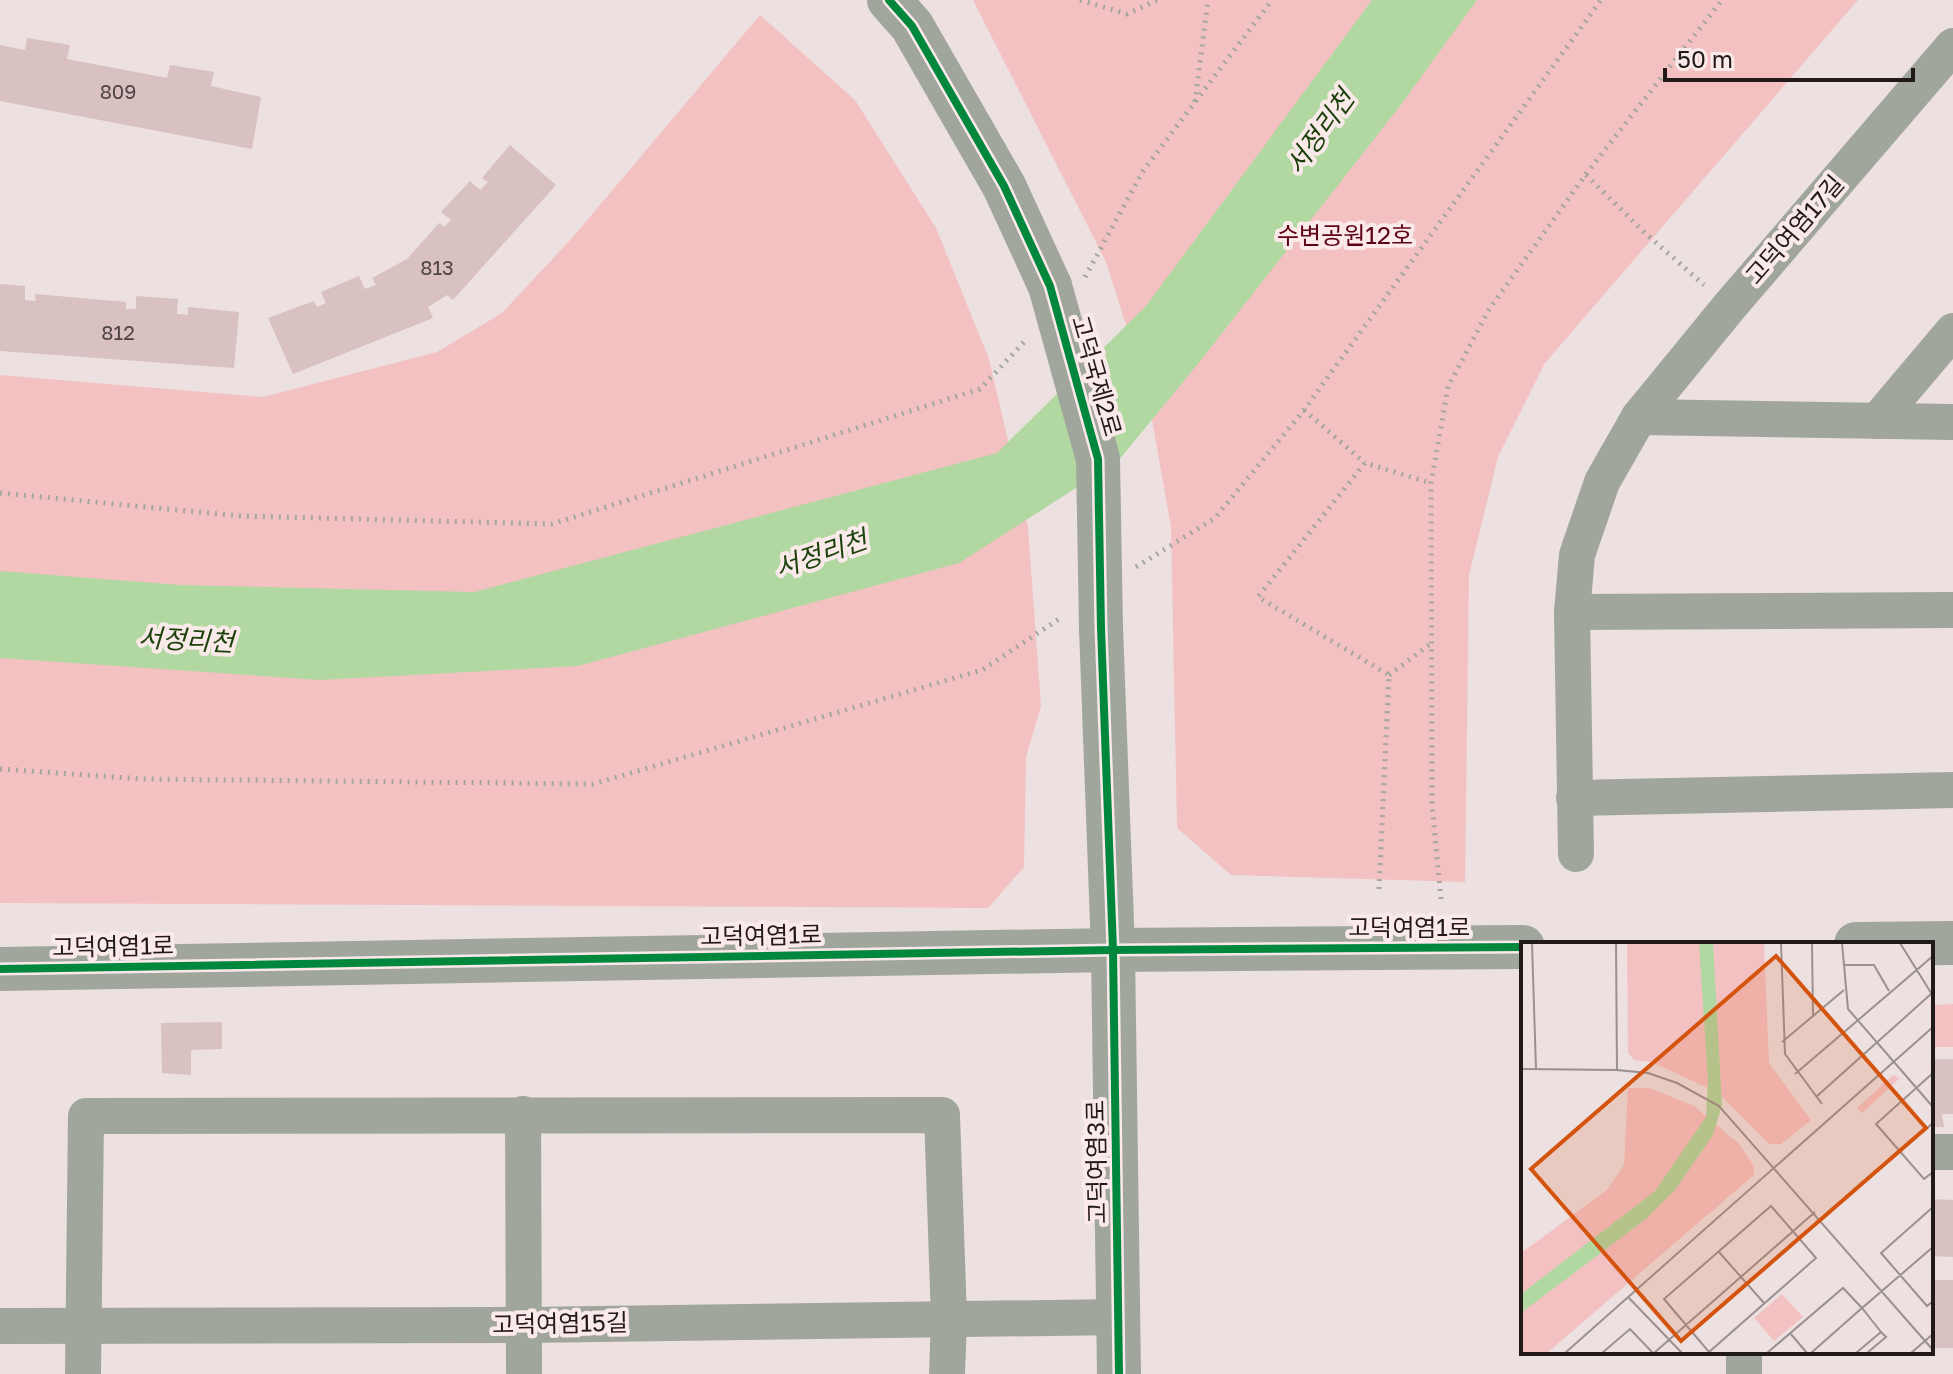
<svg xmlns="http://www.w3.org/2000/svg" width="1953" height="1374" viewBox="0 0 1953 1374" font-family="'Golos Text','Noto Sans KR',sans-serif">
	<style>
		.green { fill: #f4c1c2 }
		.water { fill: #b0d8a0 }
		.building { fill: #d9c0c1 }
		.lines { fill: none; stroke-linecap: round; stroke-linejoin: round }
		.path { stroke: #a5a6a0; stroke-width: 5; stroke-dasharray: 2 6; stroke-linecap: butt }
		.minor { stroke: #a0a69c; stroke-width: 36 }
		.tertiary { stroke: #a0a69c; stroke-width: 44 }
		.tertiary-bridge { stroke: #a0a69c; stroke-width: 44 }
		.cycleway-casing { stroke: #fce9e9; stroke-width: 13 }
		.cycleway { stroke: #00873e; stroke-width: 8 }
		.labels { text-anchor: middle; stroke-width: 8; stroke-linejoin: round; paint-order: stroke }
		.number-label { font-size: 20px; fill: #504343 }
		.street-label { font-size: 24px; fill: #221919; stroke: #fce9e9 }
		.park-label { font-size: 24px; fill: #5e0015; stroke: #fce9e9 }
		.water-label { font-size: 26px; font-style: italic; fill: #1b420b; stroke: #fce9e9 }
		.inset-road { fill: none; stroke: #9b9090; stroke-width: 2 }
		.view { fill: #d4530d; fill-opacity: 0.15; stroke: #d4530d; stroke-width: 4 }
		.inset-edge { fill: none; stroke: #221919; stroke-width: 4 }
	</style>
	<rect width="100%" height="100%" fill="#ece0e0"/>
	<g class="green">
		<path d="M973 0H1858L1545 363 1498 457 1469 575 1465 882 1231 875 1177 828 1171 527 1147 391 1106 262Z"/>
		<path d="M760 15 855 100 936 228 989 359 1028 527 1041 706 1026 757 1024 867 988 908 0 903V375L263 397 437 352 502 313 573 237Z"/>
		<path d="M1953 1004V1047H1931V1005Z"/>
	</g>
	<path class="water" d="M1372 0H1477L1400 106 1197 365 1118 461 959 563 578 666 320 680 0 658V571L180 585 474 592 997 453 1146 306Z"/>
	<g class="building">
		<path d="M27 38 70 45 67 59 167 78 170 65 214 72 211 86 261 97 252 149 0 101V45L25 50Z"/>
		<path d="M510 145 556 185 453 300 447 295 428 307 433 318 293 374 268 318 314 301 317 307 326 303 321 292 359 276 365 289 376 285 372 278 407 259 439 223 444 227 451 220 441 212 470 181 480 190 488 182 482 178Z"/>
		<path d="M0 284 25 286V300L36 301 35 294 126 302V309H136V296L178 299 177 314 188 315V307L239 312 234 368 0 351Z"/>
		<path d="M222 1022V1049L191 1050V1075L162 1073 161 1023Z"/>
		<path d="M1931 1059H1953V1114H1942L1944 1127H1931Z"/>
		<path d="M1931 1199 1953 1200V1257L1931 1256Z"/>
		<rect x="1931" y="1280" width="22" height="68"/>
	</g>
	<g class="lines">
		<g class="path">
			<path d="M1080 0 1127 14 1157 0"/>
			<path d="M1195 102 1208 0"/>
			<path d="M1586 175 1645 233 1704 285"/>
			<path d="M1085 277 1143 171 1272 0"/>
			<path d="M1304 410 1365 463"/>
			<path d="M0 493 240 516 552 524 980 389 1026 340"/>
			<path d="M1136 567 1215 518 1304 410 1601 0"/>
			<path d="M1389 675 1433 642"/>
			<path d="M0 769 143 779 593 784 982 670 1062 617"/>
			<path d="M1379 889 1389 675 1258 597 1365 463 1431 483"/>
			<path d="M1441 899 1432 805 1431 483 1448 387 1488 311 1586 174 1722 0"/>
		</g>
		<g class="minor">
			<path d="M1639 417 1953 422"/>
			<path d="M1877 421 1953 331"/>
			<path d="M1572 612 1953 610"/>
			<path d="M1574 798 1953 790"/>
			<path d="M1576 854 1572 612 1577 555 1602 482 1639 417 1729 307 1953 46"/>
			<path d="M523 1114 524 1374"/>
			<path d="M1931 1152H1953"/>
			<path d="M0 1326 524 1325 1120 1317"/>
			<path d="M1744 1352V1374"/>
			<path d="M83 1374 86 1116 942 1115 949 1318 947 1374"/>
		</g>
		<g class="tertiary">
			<path d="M889 0 912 26 1004 186 1050 286"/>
			<path d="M1101 628 1113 950 1119 1374"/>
			<path d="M1856 944 1953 943"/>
			<path d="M0 969 1113 950 1523 947"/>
		</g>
		<path class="tertiary-bridge" d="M1050 286 1098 459 1101 628"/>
		<g class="cycleway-casing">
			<g id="cycleway">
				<path d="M889 0 912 26 1004 186 1050 286 1098 459 1101 628 1113 950 1119 1374"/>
				<path d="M0 969 1113 950 1523 947"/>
			</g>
		</g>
		<use href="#cycleway" class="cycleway"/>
	</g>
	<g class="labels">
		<g class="number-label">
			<text x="118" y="99">809</text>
			<text x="437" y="275">813</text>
			<text x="118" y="340">812</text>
		</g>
		<g class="street-label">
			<text transform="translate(1795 230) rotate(-49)" y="8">고덕여염17길</text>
			<text transform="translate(1096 376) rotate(74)" y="8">고덕국제2로</text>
			<text x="1409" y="936">고덕여염1로</text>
			<text transform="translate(761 936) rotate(-1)" y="8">고덕여염1로</text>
			<text transform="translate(113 947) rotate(-1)" y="8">고덕여염1로</text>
			<text transform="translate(1097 1162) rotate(-91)" y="8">고덕여염3로</text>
			<text transform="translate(560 1324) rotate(-1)" y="8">고덕여염15길</text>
		</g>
		<g class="park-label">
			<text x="1345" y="244">수변공원12호</text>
		</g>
		<g class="water-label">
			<text transform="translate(1320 132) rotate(-54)" y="9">서정리천</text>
			<text transform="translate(821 554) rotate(-19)" y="9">서정리천</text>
			<text transform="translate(186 640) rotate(3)" y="9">서정리천</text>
		</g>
	</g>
	<g transform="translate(1521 942)">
		<rect width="412" height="412" fill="#ece0e0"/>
		<path d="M106 1H243L248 121 290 178 260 202H248L197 151 131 120 113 118 107 111ZM372 133 379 136 341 171 336 166ZM107 146H128L173 164 218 202 233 224V233L26 411H0V311L86 248 103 223ZM261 352 282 375 253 399 233 376Z" fill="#f4c1c2"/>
		<path d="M178 1H192L201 163 192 193 155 247 125 277 0 371V352L134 249 185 175 187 140Z" fill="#b0d8a0"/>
		<path class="inset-road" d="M11 1 15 127M95 1 96 128 127 131 156 141 198 164 412 408M260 1 264 112 301 162M291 1 292 74M321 1 327 67 412 165M379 1 412 54M322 23H353L368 49M261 100 323 48M0 127 96 128M412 131 355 182 403 237 412 230M274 132 412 14M295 155 410 52M379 209 412 181M250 264 295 316 188 410 143 357ZM412 265 360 311 406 364 412 359M197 309 243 361M108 356 161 411M269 391 286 411M44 411 412 85M81 411 109 387 132 411M133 411 294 270M246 411 322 346 341 366 412 305M290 411 341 366 360 390M335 411 360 390M346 411 365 395 360 390M390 411 412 392"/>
		<path class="view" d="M255 14 405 186 160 399 10 227Z"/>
		<rect width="412" height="412" class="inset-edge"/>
	</g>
	<path d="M1665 68v12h248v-12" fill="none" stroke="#221919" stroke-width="4"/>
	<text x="1677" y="68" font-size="24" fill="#221919" stroke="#fce9e9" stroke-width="6" paint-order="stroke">50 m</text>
</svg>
